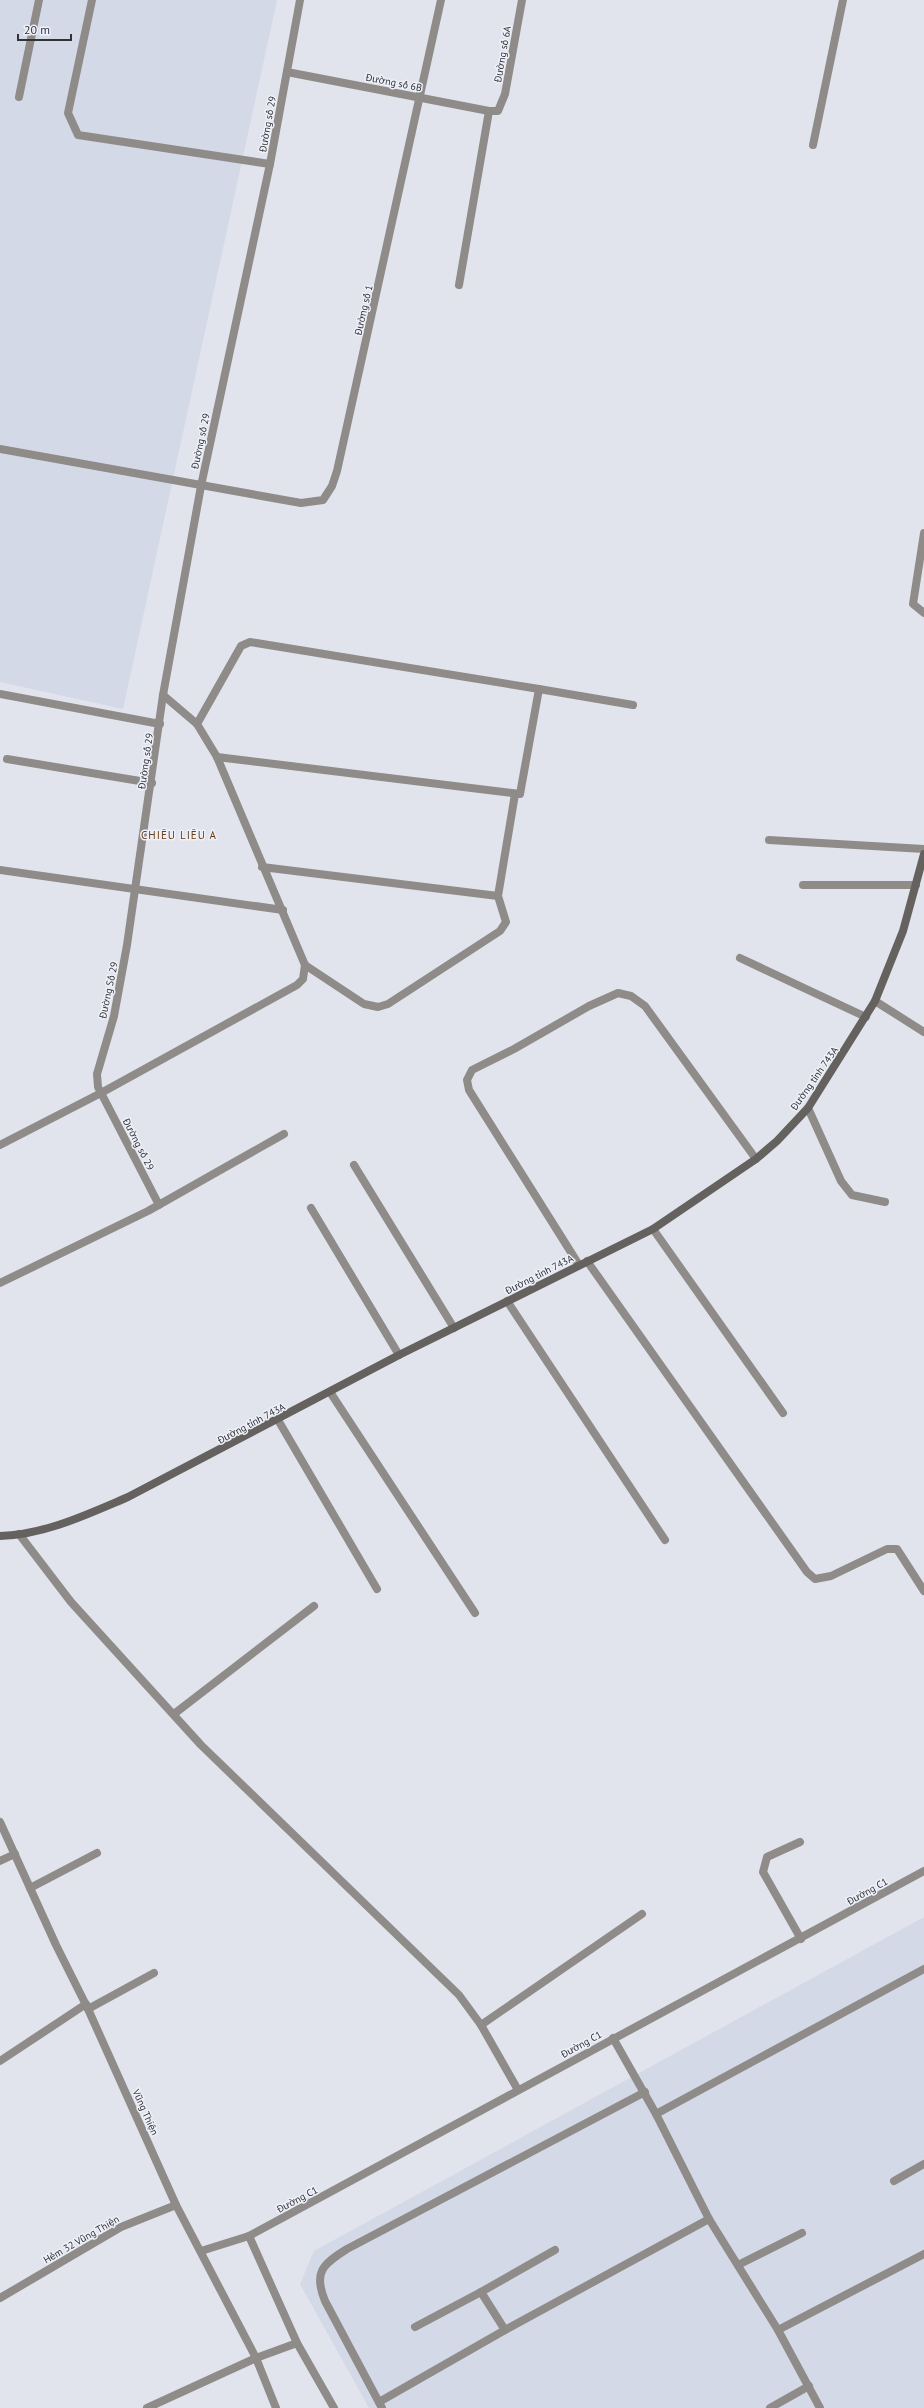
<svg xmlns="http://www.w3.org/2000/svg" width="924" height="2408" viewBox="0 0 924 2408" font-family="'PT Sans',sans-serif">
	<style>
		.built { fill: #d4d9e7 }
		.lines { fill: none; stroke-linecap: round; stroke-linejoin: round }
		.lane { stroke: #8e8b89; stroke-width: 8 }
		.street { stroke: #8e8b89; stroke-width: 8 }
		.secondary { stroke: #65615e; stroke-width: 8 }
		.labels { text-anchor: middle; stroke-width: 3; stroke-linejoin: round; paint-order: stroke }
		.street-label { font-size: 10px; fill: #323336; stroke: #eef1f9 }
		.neighbourhood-label { font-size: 11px; letter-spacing: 1px; fill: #673d14; stroke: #eef1f9 }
	</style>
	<rect width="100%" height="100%" fill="#e1e4ec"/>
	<g class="built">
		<path d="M0 0H277L123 709 0 682Z"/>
		<path d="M924 1917V2408H369L300 2284 314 2251Z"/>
	</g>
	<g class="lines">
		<g class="lane">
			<path d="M92 0 68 113 78 135 270 164"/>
			<path d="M287 72 489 111H498L505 94 522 0"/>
			<path d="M19 97 39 0"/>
			<path d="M813 145 843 0"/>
			<path d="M459 285 489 111"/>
			<path d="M0 449 301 503 323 500 332 486 337 471 441 0"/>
			<path d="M924 533 913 604 924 613"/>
			<path d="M769 840 924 849"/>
			<path d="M803 885H916"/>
			<path d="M740 958 866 1017"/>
			<path d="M808 1108 841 1181 852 1195 885 1202"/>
			<path d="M354 1165 454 1328"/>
			<path d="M311 1208 399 1355"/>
			<path d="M653 1229 783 1413"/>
			<path d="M587 1261 807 1572 815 1579 831 1576 887 1549H897L924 1591"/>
			<path d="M579 1265 469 1090 467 1080 472 1070 514 1049 589 1006 618 993 631 996 645 1006 756 1159"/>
			<path d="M507 1301 665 1540"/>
			<path d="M330 1392 475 1613"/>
			<path d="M278 1420 377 1589"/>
			<path d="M800 1842 767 1857 763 1872 801 1939"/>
			<path d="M0 1861 15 1854"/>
			<path d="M481 2025 642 1914"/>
			<path d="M613 2038 656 2114 924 1969"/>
			<path d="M0 2061 86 2004"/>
			<path d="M656 2114 709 2219 778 2330 820 2408"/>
			<path d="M894 2181 924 2164"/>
			<path d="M738 2265 802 2233"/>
			<path d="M415 2327 481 2292"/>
			<path d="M505 2330 481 2292 555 2250"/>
			<path d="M778 2330 924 2254"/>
			<path d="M379 2402 505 2330 709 2219"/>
			<path d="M382 2408 325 2301C313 2272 323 2264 347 2249L645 2092"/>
			<path d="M770 2408 809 2386"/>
		</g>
		<g class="street">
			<path d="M539 689 633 705"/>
			<path d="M0 694 160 724"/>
			<path d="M163 695 197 724 217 757 305 965 364 1004 378 1007 388 1004 500 931 506 922 498 896 262 867"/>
			<path d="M197 724 241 646 250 642 539 689 520 794 217 757"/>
			<path d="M7 759 152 783"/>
			<path d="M0 870 283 910"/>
			<path d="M498 896 515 794"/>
			<path d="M875 1001 924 1032"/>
			<path d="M0 1145 101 1093 297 985 303 979 305 965"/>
			<path d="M159 1205 98 1087 97 1074 114 1016 127 945 163 695 201 486 270 164 300 0"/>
			<path d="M0 1283 148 1211 284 1134"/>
			<path d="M19 1534 71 1602 201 1745 459 1995 481 2025 518 2090"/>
			<path d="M174 1714 314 1606"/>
			<path d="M0 1822 56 1945 88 2009 176 2205 256 2358 276 2408"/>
			<path d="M30 1888 97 1853"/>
			<path d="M88 2009 154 1973"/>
			<path d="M249 2236 297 2343 334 2408"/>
			<path d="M201 2251 249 2236 924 1871"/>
			<path d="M0 2298 121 2227 176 2205"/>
			<path d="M147 2408 256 2358 297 2343"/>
		</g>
		<path class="secondary" d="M0 1536C44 1535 88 1514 128 1497L399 1355 653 1229 756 1159 777 1141 808 1108 875 1001 903 931 924 854"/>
	</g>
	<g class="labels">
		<g class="street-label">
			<text transform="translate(502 54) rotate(-80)" y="4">Đường số 6A</text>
			<text transform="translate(394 82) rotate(11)" y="4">Đường số 6B</text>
			<text transform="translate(267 124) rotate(-80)" y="4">Đường số 29</text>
			<text transform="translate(363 310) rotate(-77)" y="4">Đường số 1</text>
			<text transform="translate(200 441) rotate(-78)" y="4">Đường số 29</text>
			<text transform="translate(145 761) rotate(-82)" y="4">Đường số 29</text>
			<text transform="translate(108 990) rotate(-78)" y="4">Đường Số 29</text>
			<text transform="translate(814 1078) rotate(-55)" y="4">Đường tỉnh 743A</text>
			<text transform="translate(139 1144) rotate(63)" y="4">Đường số 29</text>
			<text transform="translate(539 1274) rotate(-27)" y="4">Đường tỉnh 743A</text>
			<text transform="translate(251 1423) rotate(-28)" y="4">Đường tỉnh 743A</text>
			<text transform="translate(867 1891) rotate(-29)" y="4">Đường C1</text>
			<text transform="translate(581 2044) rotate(-29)" y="4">Đường C1</text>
			<text transform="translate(146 2112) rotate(66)" y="4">Vũng Thiện</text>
			<text transform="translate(297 2199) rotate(-28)" y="4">Đường C1</text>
			<text transform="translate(81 2239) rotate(-30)" y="4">Hẻm 32 Vũng Thiện</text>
		</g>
		<g class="neighbourhood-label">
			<text x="179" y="839">CHIÊU LIÊU A</text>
		</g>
	</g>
	<path d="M18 34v6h53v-6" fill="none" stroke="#323336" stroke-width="2"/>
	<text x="24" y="34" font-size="12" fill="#323336" stroke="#eef1f9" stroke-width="3" paint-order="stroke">20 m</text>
</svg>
